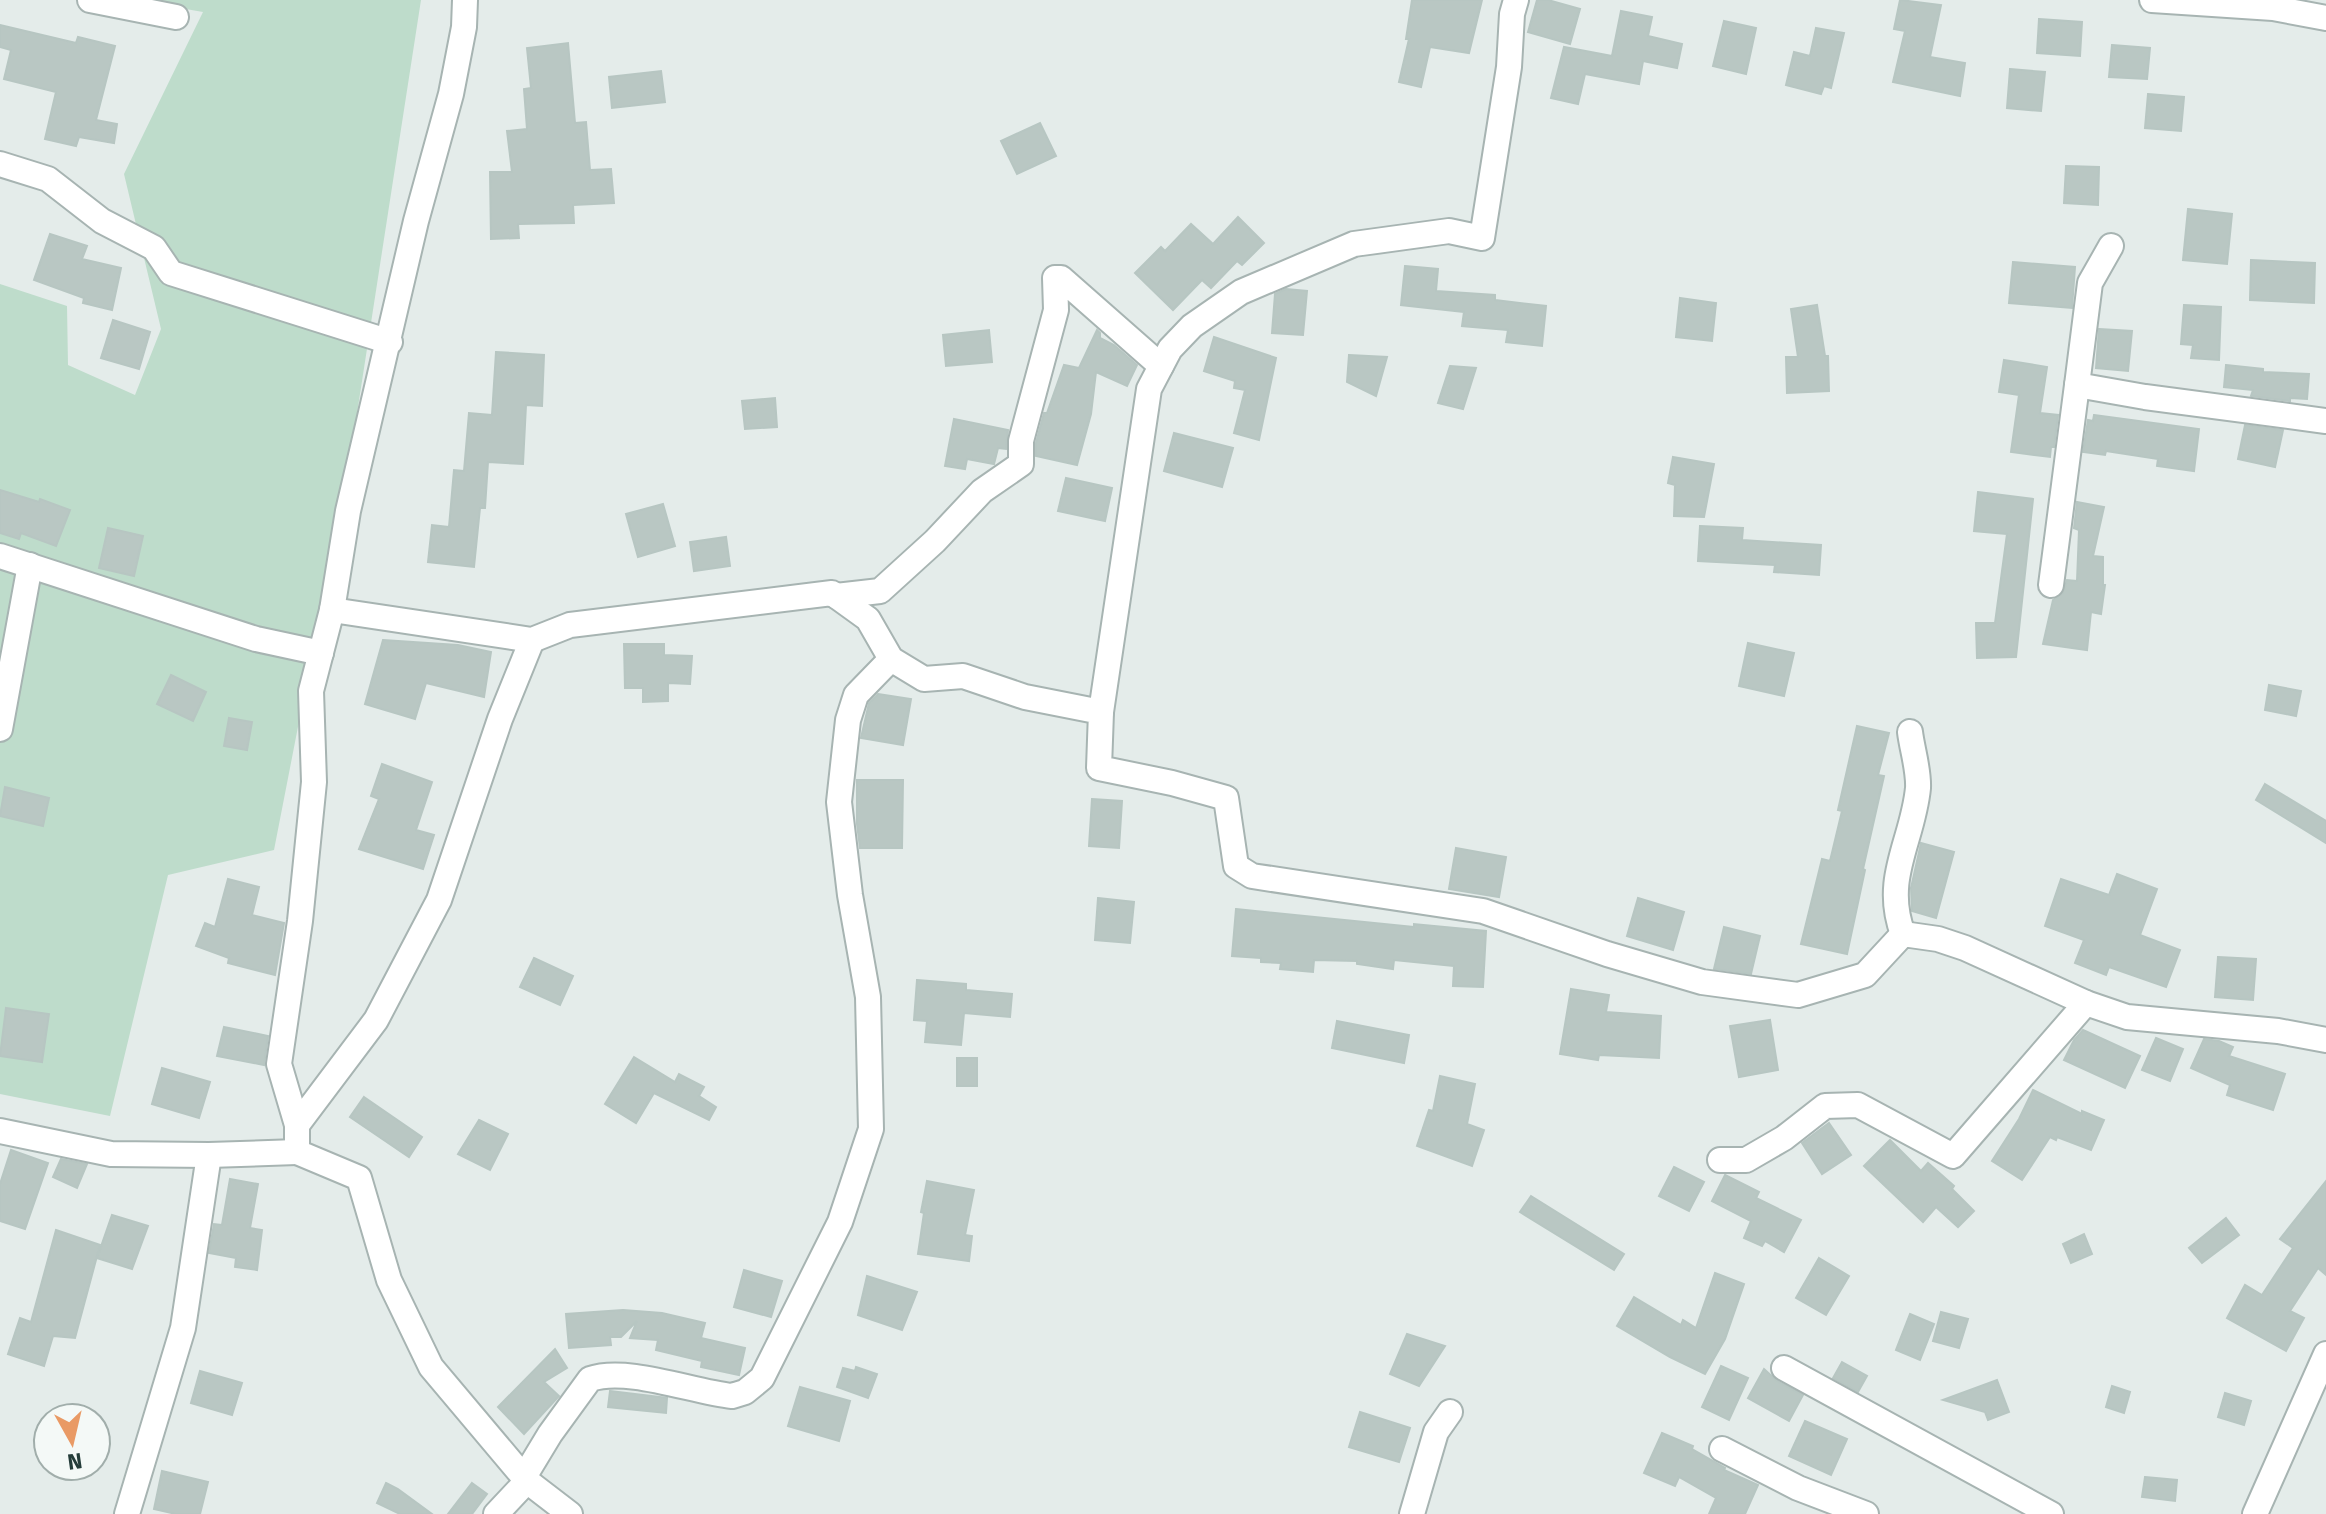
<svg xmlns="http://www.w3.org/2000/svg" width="2326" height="1514" viewBox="0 0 2326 1514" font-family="'Fira Sans',sans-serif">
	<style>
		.green { fill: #bedccb }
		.building { fill: #b9c7c3; stroke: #b7c6c2; stroke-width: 2 }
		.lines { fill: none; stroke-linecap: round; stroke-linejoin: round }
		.minor-casing { stroke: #a7b4b2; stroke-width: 28 }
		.tertiary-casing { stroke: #a7b4b2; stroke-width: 28 }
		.minor { stroke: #fff; stroke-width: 24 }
		.tertiary { stroke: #fff; stroke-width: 24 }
	</style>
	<rect width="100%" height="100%" fill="#e4ecea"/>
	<path class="green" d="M134 0H421L349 465 274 850 168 875 110 1116 0 1094V284L67 306 68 365 135 395 161 329 124 174 203 12Z"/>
	<g class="building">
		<path d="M1412 0H1482L1469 53 1430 47 1421 87 1399 82 1409 39H1406Z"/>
		<path d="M1537 0H1548L1580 9 1570 44 1528 32Z"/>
		<path d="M1900 0 1941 5 1930 57 1965 63 1960 96 1893 82 1905 31 1894 29Z"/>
		<path d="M1621 11 1652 17 1648 36 1682 44 1677 68 1643 61 1639 84 1585 74 1578 104 1551 98 1564 47 1612 56Z"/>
		<path d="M2039 19 2082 22 2080 56 2037 53Z"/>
		<path d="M1724 21 1756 28 1746 74 1713 66Z"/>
		<path d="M0 25 76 43 78 37 115 46 96 120 117 124 114 143 79 137 76 146 45 139 56 92 4 79 11 50 0 47Z"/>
		<path d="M1816 28 1844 33 1831 88 1824 86 1821 94 1786 85 1794 52 1810 56Z"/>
		<path d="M568 43 575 123 586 122 590 170 611 169 614 203 573 205 574 223 518 224 519 238 491 239 490 172H512L507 131 527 129 524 89 531 88 527 48Z"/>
		<path d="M2112 45 2150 48 2147 79 2109 77Z"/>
		<path d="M2010 69 2045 72 2041 111 2007 108Z"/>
		<path d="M661 71 665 102 612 108 609 77Z"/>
		<path d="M2148 94 2184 97 2181 131 2145 128Z"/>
		<path d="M1040 123 1056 156 1017 174 1001 141Z"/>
		<path d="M2066 166 2099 167 2098 205 2064 203Z"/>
		<path d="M2188 209 2232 214 2227 264 2183 260Z"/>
		<path d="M1238 217 1264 243 1242 265 1237 261 1211 288 1202 280 1173 310 1135 273 1161 247 1165 251 1191 224 1213 244Z"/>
		<path d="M50 234 87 246 82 259 121 268 112 310 83 303 84 298 34 280Z"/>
		<path d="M2251 260 2315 263 2314 303 2250 300Z"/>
		<path d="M2013 262 2075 267 2072 308 2009 303Z"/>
		<path d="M1405 266 1438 269 1436 291 1495 295V300L1546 306 1542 346 1506 342 1508 330 1462 326 1464 312 1401 305Z"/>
		<path d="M1286 289 1307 291 1303 335 1272 333 1275 294Z"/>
		<path d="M1680 298 1716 303 1712 341 1676 337Z"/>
		<path d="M1817 305 1825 356H1828L1829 391 1787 393 1786 357H1798L1791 309Z"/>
		<path d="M2184 305 2221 307 2219 360 2191 358 2193 345 2181 344Z"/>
		<path d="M113 320 150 332 139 369 101 358Z"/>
		<path d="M2099 329 2132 331 2128 371 2096 368Z"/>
		<path d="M989 330 992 362 946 366 943 335Z"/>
		<path d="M1097 330 1100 333V338L1114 345 1137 365 1127 386 1096 372 1091 414 1077 465 1036 456V443L1044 413H1047L1064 365 1079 368Z"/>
		<path d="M1214 337 1276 358 1259 440 1234 433 1245 390 1234 388 1235 381 1204 371Z"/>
		<path d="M496 352 544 355 542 406 526 405 523 464 488 462 485 508H480L474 567 428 562 432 525 449 527 454 470 464 471 469 413 492 415Z"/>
		<path d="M1349 355 1387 357 1376 396 1347 382Z"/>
		<path d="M2004 360 2047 367 2040 413 2058 415 2054 447H2051L2050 457 2011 452 2019 395 1999 392Z"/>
		<path d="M2226 365 2263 369V372L2309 374 2307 399 2290 398V401L2251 396 2253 390 2224 387Z"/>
		<path d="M1450 366 1476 368 1463 409 1438 403Z"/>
		<path d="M775 398 777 427 745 429 742 401Z"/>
		<path d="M2094 415 2199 429 2194 471 2157 466 2158 459 2106 451 2105 455 2083 452 2088 420 2093 421Z"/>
		<path d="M954 419 1008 430 1006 449 998 448 994 464 967 459 965 469 945 466Z"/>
		<path d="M2245 425 2283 430 2275 467 2238 459Z"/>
		<path d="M1174 433 1233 448 1222 487 1164 471Z"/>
		<path d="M1673 457 1714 464 1704 517 1674 516 1675 485 1668 483Z"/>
		<path d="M1066 478 1112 488 1105 521 1058 511Z"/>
		<path d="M0 490 39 502 40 499 70 510 56 546 21 533 19 539 0 533Z"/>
		<path d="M1978 492 2033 499 2016 657 1977 658 1976 623H1995L2007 534 1974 531Z"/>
		<path d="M2077 502 2104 507 2093 556 2103 557V585H2105L2101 614 2091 612 2087 650 2043 644 2053 600 2063 593 2067 580 2077 581 2079 530 2074 528Z"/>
		<path d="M663 504 675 546 638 557 626 514Z"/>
		<path d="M1700 526 1743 528 1742 540 1821 545 1819 575 1774 572 1775 565 1698 561Z"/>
		<path d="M108 528 143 536 134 576 99 568Z"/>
		<path d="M726 537 730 566 694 571 690 542Z"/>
		<path d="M383 640 458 645 491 652 484 697 426 683 415 719 365 704Z"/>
		<path d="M1748 643 1794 653 1784 696 1739 686Z"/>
		<path d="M624 644H664V655L692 656 690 684 668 683V701L643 702V688H625Z"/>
		<path d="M171 675 206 692 193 721 157 704Z"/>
		<path d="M2269 685 2301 691 2296 716 2265 710Z"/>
		<path d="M878 694 911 699 903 745 861 738 869 703Z"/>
		<path d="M229 718 252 722 247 750 224 746Z"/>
		<path d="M1857 726 1889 733 1878 775 1884 776 1863 869 1865 870 1847 954 1801 944 1822 859 1830 861 1842 811 1838 810Z"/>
		<path d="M382 764 432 782 416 830 434 835 423 869 359 849 379 799 371 796Z"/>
		<path d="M857 780H903L902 848H860L857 824Z"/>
		<path d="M2265 784 2326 821V843L2256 800Z"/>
		<path d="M5 787 49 798 43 826 0 816Z"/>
		<path d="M1092 799 1122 801 1119 848 1089 846Z"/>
		<path d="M1921 843 1954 852 1936 918 1912 911 1911 888Z"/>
		<path d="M1456 848 1506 857 1499 897 1449 889Z"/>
		<path d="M2117 874 2157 889 2140 935 2180 950 2166 987 2109 967 2106 975 2075 963 2084 940 2045 926 2061 879 2109 895Z"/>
		<path d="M228 879 259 887 252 915 284 923 275 975 228 963 229 958 196 946 205 923 215 927Z"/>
		<path d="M1098 898 1134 902 1130 943 1095 940Z"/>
		<path d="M1638 898 1684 912 1673 950 1627 936Z"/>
		<path d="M1236 909 1414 927V924L1486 931 1483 987 1453 986 1454 966 1394 960 1393 969 1357 964V961L1314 960 1313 972 1280 969 1281 963 1261 962V958L1232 956Z"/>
		<path d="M1724 927 1760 936 1751 974 1714 969Z"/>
		<path d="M2218 957 2256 959 2253 1000 2215 997Z"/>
		<path d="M534 958 573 976 560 1005 520 987Z"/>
		<path d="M917 980 966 984V990L1012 994 1010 1017 964 1013 961 1045 925 1042 927 1021 914 1020Z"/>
		<path d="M1571 989 1609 995 1606 1012 1661 1016 1659 1058 1599 1055 1598 1060 1560 1054Z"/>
		<path d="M6 1008 49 1014 42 1062 0 1056Z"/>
		<path d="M1770 1020 1778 1070 1739 1077 1730 1026Z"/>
		<path d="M1337 1021 1409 1035 1404 1063 1332 1048Z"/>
		<path d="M224 1027 268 1036 264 1065 217 1056Z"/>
		<path d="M2083 1030 2140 1056 2125 1088 2064 1060 2074 1040Z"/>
		<path d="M2156 1038 2183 1049 2170 1081 2142 1070Z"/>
		<path d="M2204 1039 2219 1041 2233 1047 2229 1056 2285 1074 2273 1110 2227 1095 2230 1085 2191 1068Z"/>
		<path d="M634 1057 675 1082 679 1074 704 1087 699 1096 716 1107 709 1120 654 1093 636 1123 605 1104Z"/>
		<rect x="957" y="1058" width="20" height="28"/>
		<path d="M162 1068 210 1082 199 1118 152 1104Z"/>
		<path d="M1440 1076 1475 1084 1467 1124 1484 1130 1472 1166 1417 1146 1429 1110 1433 1111Z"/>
		<path d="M2033 1090 2082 1114V1111L2104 1120 2091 1150 2057 1137 2056 1140 2050 1137 2022 1180 1992 1161 2019 1119Z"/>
		<path d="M364 1097 422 1137 409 1157 350 1117Z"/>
		<path d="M479 1120 508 1134 490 1170 458 1154Z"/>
		<path d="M1829 1123 1851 1155 1822 1174 1802 1143Z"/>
		<path d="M1890 1140 1921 1171 1928 1163 1954 1186 1952 1189 1974 1211 1958 1227 1936 1207 1923 1222 1864 1166Z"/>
		<path d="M11 1150 48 1163 25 1229 0 1221V1184Z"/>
		<path d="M61 1159 87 1164 77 1188 53 1177Z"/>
		<path d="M1674 1167 1704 1182 1689 1211 1659 1196Z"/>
		<path d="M1725 1175 1759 1192 1756 1198 1801 1220 1784 1252 1765 1241 1762 1246 1744 1238 1751 1221 1712 1201Z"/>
		<path d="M230 1179 258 1184 250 1228 262 1230 257 1270 235 1267 236 1258 209 1253 214 1224 222 1225Z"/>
		<path d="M927 1181 974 1190 965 1235 972 1236 969 1261 918 1254 924 1213 921 1212Z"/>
		<path d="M2326 1181V1275L2318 1268 2290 1311 2304 1318 2286 1351 2227 1318 2245 1285 2262 1295 2293 1248 2280 1239Z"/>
		<path d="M1531 1196 1624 1254 1614 1270 1520 1212Z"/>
		<path d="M112 1215 148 1226 132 1269 97 1258Z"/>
		<path d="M2226 1218 2239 1235 2202 1263 2189 1248Z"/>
		<path d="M56 1230 100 1245 75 1338 53 1336 44 1366 8 1354 20 1318 31 1322Z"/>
		<path d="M2084 1234 2092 1254 2071 1263 2063 1244Z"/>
		<path d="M1819 1258 1849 1276 1826 1315 1796 1298Z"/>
		<path d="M744 1270 782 1281 771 1317 734 1307Z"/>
		<path d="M1715 1273 1744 1284 1725 1339 1705 1374 1670 1357 1617 1326 1634 1297 1681 1325 1683 1320 1696 1328Z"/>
		<path d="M867 1276 917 1292 902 1330 858 1315Z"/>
		<path d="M623 1310 662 1313 705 1323 701 1338 745 1348 739 1375 701 1367 702 1361 656 1350 658 1340 630 1338 637 1321 621 1337H610L611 1345 569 1348 566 1314Z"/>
		<path d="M1941 1312 1968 1319 1959 1348 1933 1341Z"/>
		<path d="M1910 1314 1934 1324 1920 1360 1896 1350Z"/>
		<path d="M1407 1334 1445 1346 1419 1386 1390 1374Z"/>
		<path d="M555 1349 567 1368 544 1382 559 1396 524 1434 498 1407Z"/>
		<path d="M1842 1362 1867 1376 1858 1392 1833 1378Z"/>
		<path d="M1721 1366 1748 1378 1729 1420 1702 1407Z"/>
		<path d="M856 1367 877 1374 868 1398 837 1387 843 1368 855 1371Z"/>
		<path d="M1764 1369 1777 1381 1803 1395 1789 1421 1748 1398Z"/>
		<path d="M200 1371 242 1383 232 1415 191 1403Z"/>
		<path d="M1997 1380 2009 1412 1988 1420 1985 1412 1943 1400Z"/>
		<path d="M2112 1386 2130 1392 2124 1413 2106 1407Z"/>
		<path d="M800 1387 850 1401 839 1441 788 1426Z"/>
		<path d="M610 1391 667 1398 666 1413 608 1407Z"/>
		<path d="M2225 1393 2251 1401 2244 1425 2218 1417Z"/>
		<path d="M1360 1412 1410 1428 1399 1462 1349 1447Z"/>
		<path d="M1805 1421 1847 1439 1831 1475 1789 1456Z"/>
		<path d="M1662 1433 1693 1446 1692 1449 1725 1468 1724 1470 1758 1485 1745 1514H1709L1716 1498 1679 1477 1675 1486 1644 1473Z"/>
		<path d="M162 1471 208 1482 200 1514H176L154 1509Z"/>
		<path d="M2145 1477 2177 1480 2175 1501 2142 1497Z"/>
		<path d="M386 1483 398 1489 432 1514H400L377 1503Z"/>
		<path d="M472 1483 487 1494 472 1514H448Z"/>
	</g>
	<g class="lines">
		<g class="minor-casing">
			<g id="minor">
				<path d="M90 0 176 17"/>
				<path d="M2152 0 2273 8 2326 18"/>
				<path d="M0 164 48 179 102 221 154 248 171 273 390 342"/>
				<path d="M2111 246 2090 283 2077 385 2145 397 2326 421"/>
				<path d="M0 556 256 639 321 653"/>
				<path d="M2051 585 2077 385"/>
				<path d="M836 596 880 591 935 541 982 491 1021 464V441L1056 310 1055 278H1061L1161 366"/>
				<path d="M332 610 532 640 570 625 832 593 868 619 891 659 924 679 963 676 1025 697 1101 712 1099 768 1172 783 1226 798 1236 866 1252 876 1483 911 1607 954 1702 982 1798 995 1865 975 1903 934 1938 939 1965 948 2086 1003 2127 1017 2278 1031 2326 1040"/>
				<path d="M1101 712 1149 389 1170 349 1192 326 1241 292 1354 244 1449 231 1482 238 1509 67 1512 14 1516 0"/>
				<path d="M0 729 30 565"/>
				<path d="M1903 934C1882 878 1913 841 1918 788 1919 770 1912 749 1910 732"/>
				<path d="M297 1125 376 1020 439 900 500 719 532 640"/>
				<path d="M0 1131 111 1154 209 1155 297 1152"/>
				<path d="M1720 1160H1746L1784 1138 1825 1106 1858 1105 1953 1156 2086 1003"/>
				<path d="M1784 1368 2051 1514"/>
				<path d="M1722 1449 1798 1488 1866 1514"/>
				<path d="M524 1477 550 1434 590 1379C627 1366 693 1392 732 1396L745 1392 762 1378 840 1222 871 1129 868 997 850 895 839 802 848 720 856 695 891 659"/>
				<path d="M127 1514 183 1328 209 1155"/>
				<path d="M496 1514 527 1481"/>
				<path d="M1412 1514 1436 1432 1450 1412"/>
			</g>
		</g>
		<g class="tertiary-casing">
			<g id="tertiary">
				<path d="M465 0 464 27 451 94 416 221 348 511 332 610 311 691 314 782 300 921 279 1064 297 1125V1152L359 1178 389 1280 431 1367 527 1481 570 1514"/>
				<path d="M2255 1514 2326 1354"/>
			</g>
		</g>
		<use href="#minor" class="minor"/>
		<use href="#tertiary" class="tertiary"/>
	</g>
	<g transform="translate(72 1442) rotate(172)"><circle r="38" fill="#f4f9f7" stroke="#a1aeab" stroke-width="2"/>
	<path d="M0-6L14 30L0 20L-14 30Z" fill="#e99a65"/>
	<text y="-12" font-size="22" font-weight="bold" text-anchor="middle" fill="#243d3a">N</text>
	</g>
</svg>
